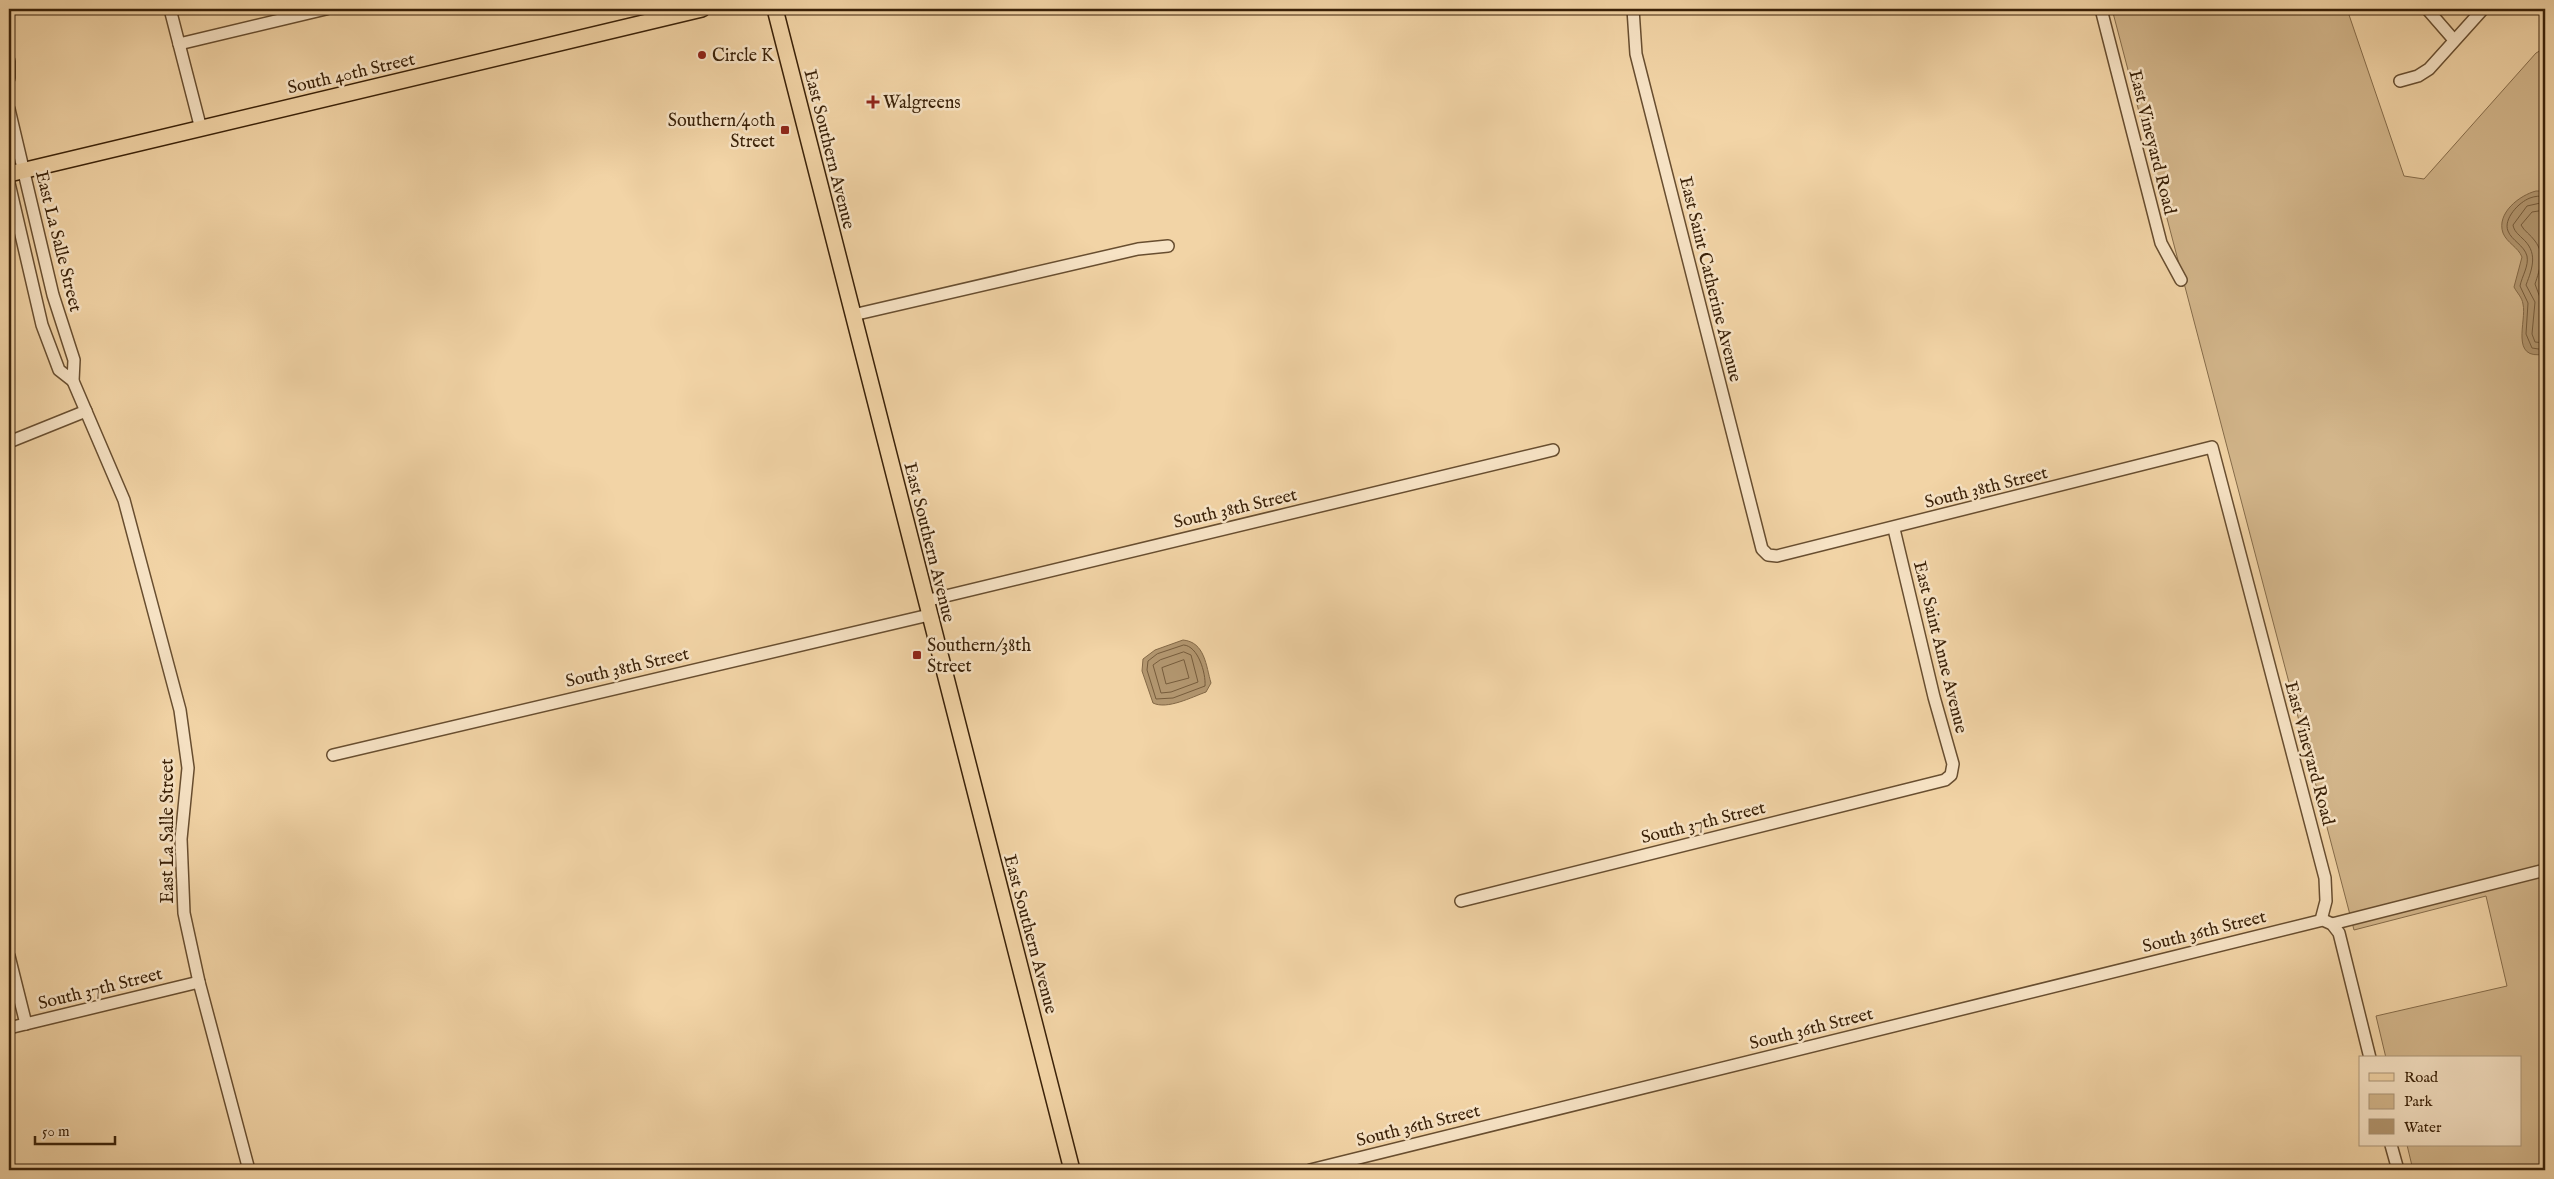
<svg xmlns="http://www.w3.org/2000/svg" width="2554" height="1179" viewBox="0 0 2554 1179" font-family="'IM FELL English',serif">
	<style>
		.green { fill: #d3b68b; stroke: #866c4a }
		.water { fill: #b39770; stroke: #836846 }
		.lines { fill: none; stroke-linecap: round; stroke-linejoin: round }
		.shore { stroke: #765c3c; stroke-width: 1 }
		.minor-casing { stroke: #684e30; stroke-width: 14 }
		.major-casing { stroke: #3a2108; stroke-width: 18 }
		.minor { stroke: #f7e3c5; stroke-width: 11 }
		.major { stroke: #f2d4a6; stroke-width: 15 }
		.poi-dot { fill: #8f2418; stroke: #f7e3c5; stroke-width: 2 }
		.labels { text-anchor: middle; stroke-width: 5; stroke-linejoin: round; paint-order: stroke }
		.poi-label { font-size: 18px; fill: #3a2108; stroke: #f7e3c5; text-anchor: start }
		.street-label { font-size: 18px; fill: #3a2108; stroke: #f7e3c5 }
	</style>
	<rect width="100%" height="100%" fill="#f2d4a6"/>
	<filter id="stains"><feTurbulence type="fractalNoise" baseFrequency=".004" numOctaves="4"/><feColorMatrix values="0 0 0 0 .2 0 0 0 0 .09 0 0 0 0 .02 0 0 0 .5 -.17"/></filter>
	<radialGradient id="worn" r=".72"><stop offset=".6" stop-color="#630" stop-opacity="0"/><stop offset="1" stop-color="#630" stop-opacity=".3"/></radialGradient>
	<path class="green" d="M2112 9H2347L2404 176 2424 179 2536 53 2545 48V1170H2413L2407 1145H2520V1058H2386L2376 1016 2507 986 2486 896 2354 930Z"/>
	<g class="water">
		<path d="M2536 191H2545V354C2509 361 2527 321 2523 304 2522 297 2517 293 2514 287L2522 257C2518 247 2507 243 2503 233 2496 213 2520 195 2536 191Z"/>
		<path d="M1183 640C1205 642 1206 666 1211 683L1206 692C1192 697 1167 710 1153 703L1142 671 1143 659 1155 650Z"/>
	</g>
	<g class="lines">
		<g class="shore">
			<path d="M2545 196C2540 196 2535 196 2530 198 2519 202 2503 219 2508 231 2512 241 2524 245 2527 256 2529 266 2522 276 2520 286L2528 303 2526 334 2532 348 2545 350"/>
			<path d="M2545 202 2527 206 2513 225C2514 231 2518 234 2522 238 2538 252 2533 267 2526 285L2535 302 2532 334 2535 342 2545 343"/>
			<path d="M2545 210 2532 212 2521 225C2524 231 2531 235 2535 241 2545 254 2540 269 2535 284L2542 303 2540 334 2545 336"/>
			<path d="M1184 645C1198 646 1206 673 1205 686L1173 698 1156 699 1147 670 1148 661 1157 654Z"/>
			<path d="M1184 652 1191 655 1198 682 1171 692 1161 693 1153 665 1160 660Z"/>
			<path d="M1184 660 1189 678 1166 684 1162 668Z"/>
		</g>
		<g class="minor-casing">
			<g id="minor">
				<path d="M170 9 201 129"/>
				<path d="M1633 9 1636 54 1762 549 1768 555 1777 556 2212 447 2325 878 2326 901 2321 920"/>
				<path d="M2101 9 2161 243 2181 280"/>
				<path d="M2427 9 2454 40"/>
				<path d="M179 44 326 9"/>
				<path d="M9 61V78"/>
				<path d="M2400 81 2418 76 2429 69 2483 9"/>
				<path d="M9 109 53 295 74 360 73 381 124 500 180 710 188 768 181 839 184 913 199 982 249 1170"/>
				<path d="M9 183 42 325 59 370 73 381"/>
				<path d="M853 315 1138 249 1168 246"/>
				<path d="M9 442 86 411"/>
				<path d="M925 601 1553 450"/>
				<path d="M333 755 929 615"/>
				<path d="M1461 901 1945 780 1951 775 1953 764 1934 697 1894 529"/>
				<path d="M2332 924 2545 870"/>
				<path d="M9 956 26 1024"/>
				<path d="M9 1028 199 982"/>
				<path d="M2391 1145 2398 1170"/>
				<path d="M1310 1170 2323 920 2332 924 2339 933 2370 1058"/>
			</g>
		</g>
		<g class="major-casing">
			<g id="major">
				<path d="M775 9 1072 1170"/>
				<path d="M9 174 702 9"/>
			</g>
		</g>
		<use href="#minor" class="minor"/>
		<use href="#major" class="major"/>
	</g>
	<g class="poi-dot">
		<circle cx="702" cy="55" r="5"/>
		<path d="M870.5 94.5h5v5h5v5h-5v5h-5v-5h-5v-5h5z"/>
		<rect x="780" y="125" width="10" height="10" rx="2.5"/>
		<rect x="912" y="650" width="10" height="10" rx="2.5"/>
	</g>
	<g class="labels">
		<g class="poi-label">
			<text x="712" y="61">Circle K</text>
			<text x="883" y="108">Walgreens</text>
			<text x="775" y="126" text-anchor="end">Southern/40th<tspan x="775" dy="21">Street</tspan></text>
			<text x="927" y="651">Southern/38th<tspan x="927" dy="21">Street</tspan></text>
		</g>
		<g class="street-label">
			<text transform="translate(351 73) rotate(-13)" y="6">South 40th Street</text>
			<text transform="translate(2153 142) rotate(76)" y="6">East Vineyard Road</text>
			<text transform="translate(830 149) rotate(76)" y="6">East Southern Avenue</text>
			<text transform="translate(59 241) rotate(76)" y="6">East La Salle Street</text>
			<text transform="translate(1711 279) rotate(76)" y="6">East Saint Catherine Avenue</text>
			<text transform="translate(1986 487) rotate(-14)" y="6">South 38th Street</text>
			<text transform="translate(1235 508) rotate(-13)" y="6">South 38th Street</text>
			<text transform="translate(930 542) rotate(76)" y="6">East Southern Avenue</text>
			<text transform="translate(1941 647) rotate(76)" y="6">East Saint Anne Avenue</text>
			<text transform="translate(627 667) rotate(-13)" y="6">South 38th Street</text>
			<text transform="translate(2310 753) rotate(75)" y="6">East Vineyard Road</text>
			<text transform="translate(1703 822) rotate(-14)" y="6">South 37th Street</text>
			<text transform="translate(167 831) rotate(-90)" y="6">East La Salle Street</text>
			<text transform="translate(2204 931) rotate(-14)" y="6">South 36th Street</text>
			<text transform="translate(1031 934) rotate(75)" y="6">East Southern Avenue</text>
			<text transform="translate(100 988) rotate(-14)" y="6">South 37th Street</text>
			<text transform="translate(1811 1028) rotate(-14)" y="6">South 36th Street</text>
			<text transform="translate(1418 1125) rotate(-14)" y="6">South 36th Street</text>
		</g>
	</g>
	<rect width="2554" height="1179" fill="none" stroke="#f2d4a6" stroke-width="30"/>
	<rect x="10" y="10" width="2534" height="1159" fill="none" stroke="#3a2108" stroke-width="2.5"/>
	<rect x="15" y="15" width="2524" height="1149" fill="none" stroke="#3a2108"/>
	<rect x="2359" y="1056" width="162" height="90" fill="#f7e3c5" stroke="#ab9579"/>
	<rect x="2369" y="1073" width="25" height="8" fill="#f2d4a6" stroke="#ab9579"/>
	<text x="2404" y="1082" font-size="15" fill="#3a2108">Road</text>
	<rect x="2369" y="1094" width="25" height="15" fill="#d3b68b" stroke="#ab9579"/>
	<text x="2404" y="1106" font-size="15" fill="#3a2108">Park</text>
	<rect x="2369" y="1119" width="25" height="15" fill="#b39770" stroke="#ab9579"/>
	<text x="2404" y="1132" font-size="15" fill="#3a2108">Water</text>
	<path d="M35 1136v8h80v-8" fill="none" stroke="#3a2108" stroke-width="2.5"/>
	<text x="42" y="1136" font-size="15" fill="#3a2108" stroke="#f7e3c5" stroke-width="4" paint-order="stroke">50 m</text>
	<rect width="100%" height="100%" filter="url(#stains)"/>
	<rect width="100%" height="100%" fill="url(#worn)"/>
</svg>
